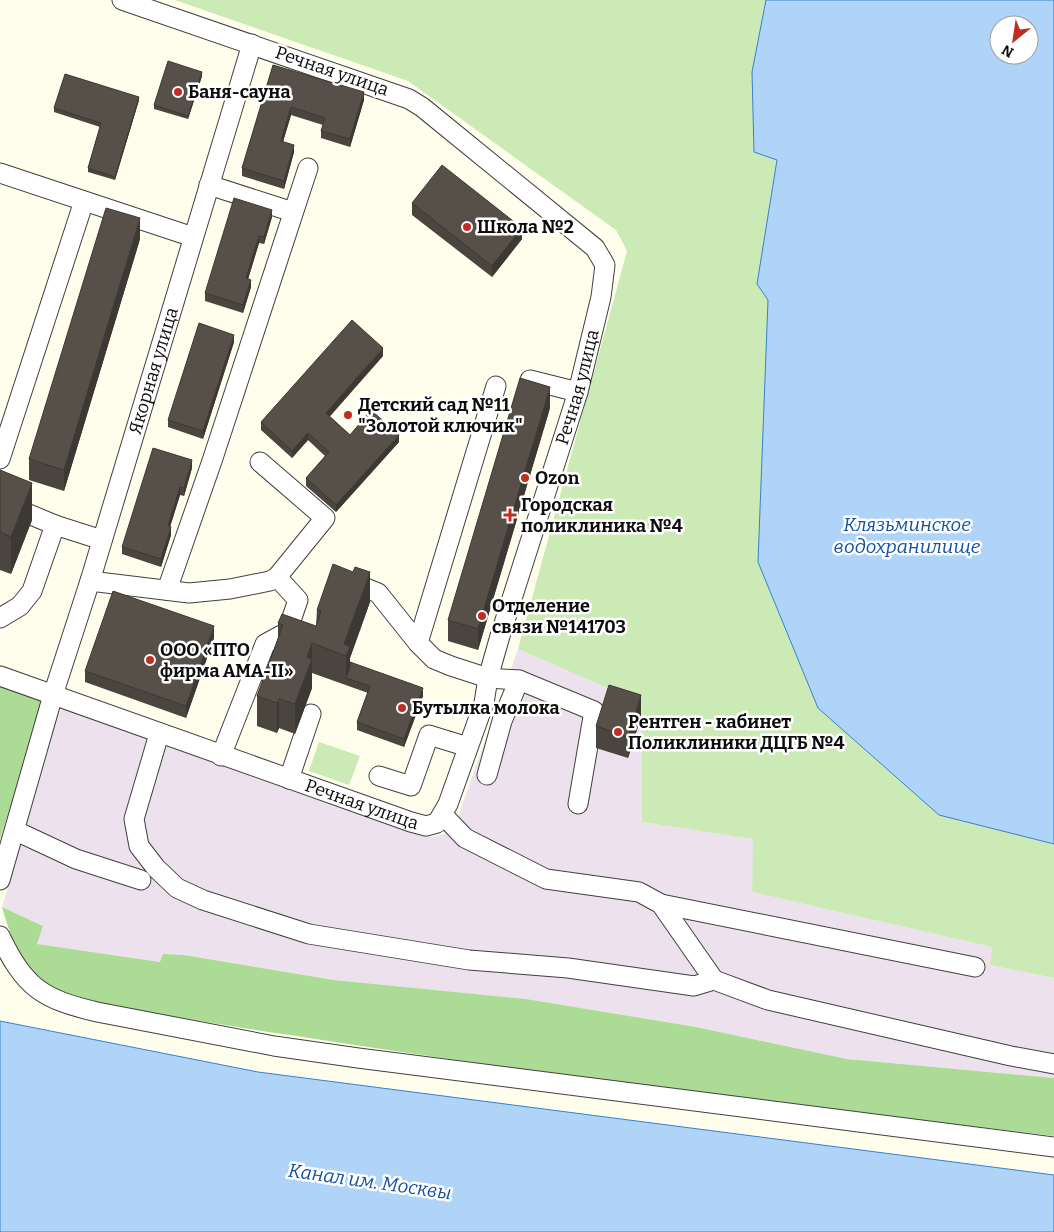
<svg xmlns="http://www.w3.org/2000/svg" width="1054" height="1232" viewBox="0 0 1054 1232" font-family="Bitter,serif">
	<style>
		.industrial { fill: #ece1ec }
		.green { fill: #cbeab6 }
		.forest { fill: #acdb95 }
		.water { fill: #b0d4f7; stroke: #3680d0; fill-rule: evenodd }
		.lines { fill: none; stroke-linecap: round; stroke-linejoin: round }
		.minor-casing { stroke: #404040; stroke-width: 21 }
		.minor { stroke: #fff; stroke-width: 19 }
		.wall { fill: #4a453f }
		.shaded-wall { fill: #3c3833 }
		.building { fill: #565049; stroke: #3c3833 }
		.poi-dot { fill: #c02d22; stroke: #fff; stroke-width: 2 }
		.labels { text-anchor: middle; stroke-width: 5; stroke-linejoin: round; paint-order: stroke }
		.street-label { font-size: 18px; fill: #0d0d0d; stroke: #fff }
		.poi-label { font-size: 18px; font-weight: bold; fill: #0d0d0d; stroke: #fff; text-anchor: start }
		.water-label { font-size: 19px; font-style: italic; fill: #1352a1; stroke: #fff }
	</style>
	<rect width="100%" height="100%" fill="#fffeed"/>
	<path class="industrial" d="M518 649 642 703V822L754 839 752 892 992 947 990 965 1054 978V1078L847 1059 696 1027 526 999 334 980 184 955 160 962 36 944 43 926 2 907 58 714 63 709 413 833 431 837 445 834 456 822Z"/>
	<g class="green">
		<path d="M175 0H767L752 72 754 152 777 160 757 284 768 300 758 562 818 708 939 815 1054 844V978L990 965 992 947 752 892 753 839 642 822V703L518 649 627 251 616 230 408 81Z"/>
		<path d="M319 742 360 756 349 785 309 771Z"/>
	</g>
	<g class="forest">
		<path d="M0 665 50 683 0 839Z"/>
		<path d="M2 907 43 926 37 944 160 962 163 954 184 955 334 980 526 999 696 1027 847 1059 1054 1078V1136C799 1106 543 1075 290 1035 234 1027 179 1018 124 1007 102 1002 75 1000 54 989 23 972 11 939 2 907Z"/>
	</g>
	<g class="water">
		<path d="M766 0H1054V844L939 815 818 708 758 562 768 300 757 284 777 160 754 152 752 72ZM999 25H1029V55H999Z"/>
		<path d="M0 1021 258 1072 1054 1175V1232H0Z"/>
	</g>
	<g class="lines">
		<g class="minor-casing">
			<g id="minor">
				<path d="M0 173 193 237"/>
				<path d="M209 185 293 212"/>
				<path d="M530 380 578 392"/>
				<path d="M496 386 418 643 434 659 451 666 488 678 519 680 594 711 578 804"/>
				<path d="M0 459 84 201"/>
				<path d="M0 502 55 525"/>
				<path d="M90 581 189 593 230 589 270 581 277 577 325 518 260 462"/>
				<path d="M356 584 378 593 418 643"/>
				<path d="M167 590 212 461 308 168"/>
				<path d="M0 618 20 606 32 591 55 525 102 540"/>
				<path id="s1" d="M0 676 411 822 426 826 437 823 448 804 484 703 488 678 500 636 578 392 601 297 605 265 595 248 422 107 409 99 122 0"/>
				<path d="M159 734 134 819 139 846 156 868 177 888 203 900 309 934 469 960 568 968 694 986 714 980 768 1000 1011 1056 1054 1064"/>
				<path d="M221 756 265 644 287 632 298 600 277 577"/>
				<path d="M487 775 502 721 519 680"/>
				<path d="M379 776 411 786 429 735 468 747"/>
				<path d="M289 779 311 714"/>
				<path d="M443 815 465 838 546 879 639 892 661 904 714 980"/>
				<path d="M16 831 76 859 141 880"/>
				<path id="s2" d="M0 880 53 695 90 581 252 44"/>
				<path d="M661 904 975 967"/>
				<path d="M0 936C25 988 42 999 97 1012L274 1046 358 1058 1054 1147"/>
			</g>
		</g>
		<use href="#minor" class="minor"/>
	</g>
	<g class="wall">
		<path d="M273 65 364 100 350 147 321 138V131L323 125 291 115 283 142 294 152 284 189 242 176V168Z"/>
		<path d="M202 76 188 119 154 109V105Z"/>
		<path d="M139 100 115 180 88 172V168L100 127 54 112V108Z"/>
		<path d="M412 203 522 239 492 277 412 215Z"/>
		<path d="M272 217 264 244 259 243 248 279 251 287 243 313 205 301V293Z"/>
		<path d="M140 239 64 491 29 480V459Z"/>
		<path d="M234 342 203 439 168 427V420Z"/>
		<path d="M383 356 329 416 350 435 399 442 336 512 306 486V478L325 456 308 440 292 458 261 430V422Z"/>
		<path d="M550 408 478 650 448 641V620Z"/>
		<path d="M192 468 184 496 180 495 170 527 171 535 161 567 122 554V547Z"/>
		<path d="M0 470 32 520 11 574 0 570Z"/>
		<path d="M370 602 350 658V662L423 696 404 747 357 730V722L368 693 312 673V688L295 734 279 728 277 733 257 726V696L278 638V623L316 626 317 610Z"/>
		<path d="M214 638 186 718 85 682V671Z"/>
		<path d="M641 717 628 758 596 748V726Z"/>
	</g>
	<g class="shaded-wall">
		<path d="M202 72V76L188 119V116Z"/>
		<path d="M364 92V100L350 147V139Z"/>
		<path d="M139 97V100L115 180V177Z"/>
		<path d="M291 107V115L281 148V141Z"/>
		<path d="M294 145V152L284 189V181Z"/>
		<path d="M272 210V217L264 244V237Z"/>
		<path d="M140 218V239L64 491V470Z"/>
		<path d="M522 228V239L492 277V266Z"/>
		<path d="M259 236V243L246 286V278Z"/>
		<path d="M251 280V287L243 313V305Z"/>
		<path d="M234 335V342L203 439V431Z"/>
		<path d="M383 348V356L326 421V413Z"/>
		<path d="M550 387V408L478 650V629Z"/>
		<path d="M308 433V440L292 458V451Z"/>
		<path d="M399 435V442L336 512V505Z"/>
		<path d="M192 460V468L184 496V488Z"/>
		<path d="M32 483V520L11 574V537Z"/>
		<path d="M180 487V495L168 533V526Z"/>
		<path d="M171 527V535L161 567V559Z"/>
		<path d="M370 572V602L350 658V676L346 678V656L344 644Z"/>
		<path d="M214 626V638L186 718V706Z"/>
		<path d="M312 643V688L295 734V704L307 657Z"/>
		<path d="M423 688V696L404 747V739Z"/>
		<path d="M641 695V717L628 758V737Z"/>
		<path d="M279 699V728L277 733V703Z"/>
	</g>
	<g class="building">
		<path d="M168 61 202 72 188 116 154 105Z"/>
		<path d="M273 65 364 92 350 139 321 131 325 118 291 107 281 141 294 145 284 181 242 168Z"/>
		<path d="M65 74 139 97 115 177 88 168 101 123 54 108Z"/>
		<path d="M442 165 522 228 492 266 412 203Z"/>
		<path d="M234 198 272 210 264 237 259 236 246 278 251 280 243 305 205 293Z"/>
		<path d="M106 208 140 218 64 470 29 459Z"/>
		<path d="M352 320 383 348 326 413 350 435 371 410 399 435 336 505 306 478 329 452 308 433 292 451 261 422Z"/>
		<path d="M199 323 234 335 203 431 168 420Z"/>
		<path d="M520 378 550 387 478 629 448 620Z"/>
		<path d="M153 448 192 460 184 488 180 487 179 490 168 526 171 527 161 559 122 547Z"/>
		<path d="M0 470 32 483 11 537 0 532Z"/>
		<path d="M333 564 353 572 355 567 370 572 344 644 350 647 346 656 312 643 307 657 312 659 295 704 279 699 277 703 257 696 283 625 278 623 282 614 316 626 321 611 317 610Z"/>
		<path d="M113 591 214 626 186 706 85 671Z"/>
		<path d="M350 662 423 688 404 739 357 722 370 686 346 678 350 668Z"/>
		<path d="M609 685 641 695 628 737 596 726Z"/>
	</g>
	<g class="poi-dot">
		<circle cx="178" cy="92" r="5"/>
		<circle cx="467" cy="227" r="5"/>
		<circle cx="348" cy="415" r="5"/>
		<circle cx="525" cy="478" r="5"/>
		<path d="M507.5 507.5h5v5h5v5h-5v5h-5v-5h-5v-5h5z"/>
		<circle cx="482" cy="616" r="5"/>
		<circle cx="150" cy="660" r="5"/>
		<circle cx="402" cy="708" r="5"/>
		<circle cx="618" cy="732" r="5"/>
	</g>
	<g class="labels">
		<g class="street-label">
			<text transform="translate(332 71) rotate(19)" y="6">Речная улица</text>
			<text dy="6" stroke="none"><textPath href="#s2" startOffset="532">Якорная улица</textPath></text>
			<text dy="6" stroke="none"><textPath href="#s1" startOffset="922">Речная улица</textPath></text>
			<text dy="6" stroke="none"><textPath href="#s1" startOffset="384">Речная улица</textPath></text>
		</g>
		<g class="poi-label">
			<text x="188" y="98">Баня-сауна</text>
			<text x="477" y="233">Школа №2</text>
			<text x="358" y="411">Детский сад №11<tspan x="358" dy="21">"Золотой ключик"</tspan></text>
			<text x="535" y="484">Ozon</text>
			<text x="521" y="511">Городская<tspan x="521" dy="21">поликлиника №4</tspan></text>
			<text x="492" y="612">Отделение<tspan x="492" dy="21">связи №141703</tspan></text>
			<text x="160" y="656">ООО «ПТО<tspan x="160" dy="21">фирма АМА-II»</tspan></text>
			<text x="412" y="714">Бутылка молока</text>
			<text x="628" y="728">Рентген - кабинет<tspan x="628" dy="21">Поликлиники ДЦГБ №4</tspan></text>
		</g>
		<g class="water-label">
			<text x="907" y="531">Клязьминское<tspan x="907" dy="22">водохранилище</tspan></text>
			<text transform="translate(370 1181) rotate(8)" y="7">Канал им. Москвы</text>
		</g>
	</g>
	<g transform="translate(1014 40) rotate(210)"><circle r="24" fill="#ffffff" stroke="#9e9e9e"/>
	<path d="M0-4L9 19L0 12L-9 19Z" fill="#c02d22"/>
	<text y="-8" font-size="14" font-weight="bold" text-anchor="middle" fill="#0d0d0d">N</text>
	</g>
</svg>
